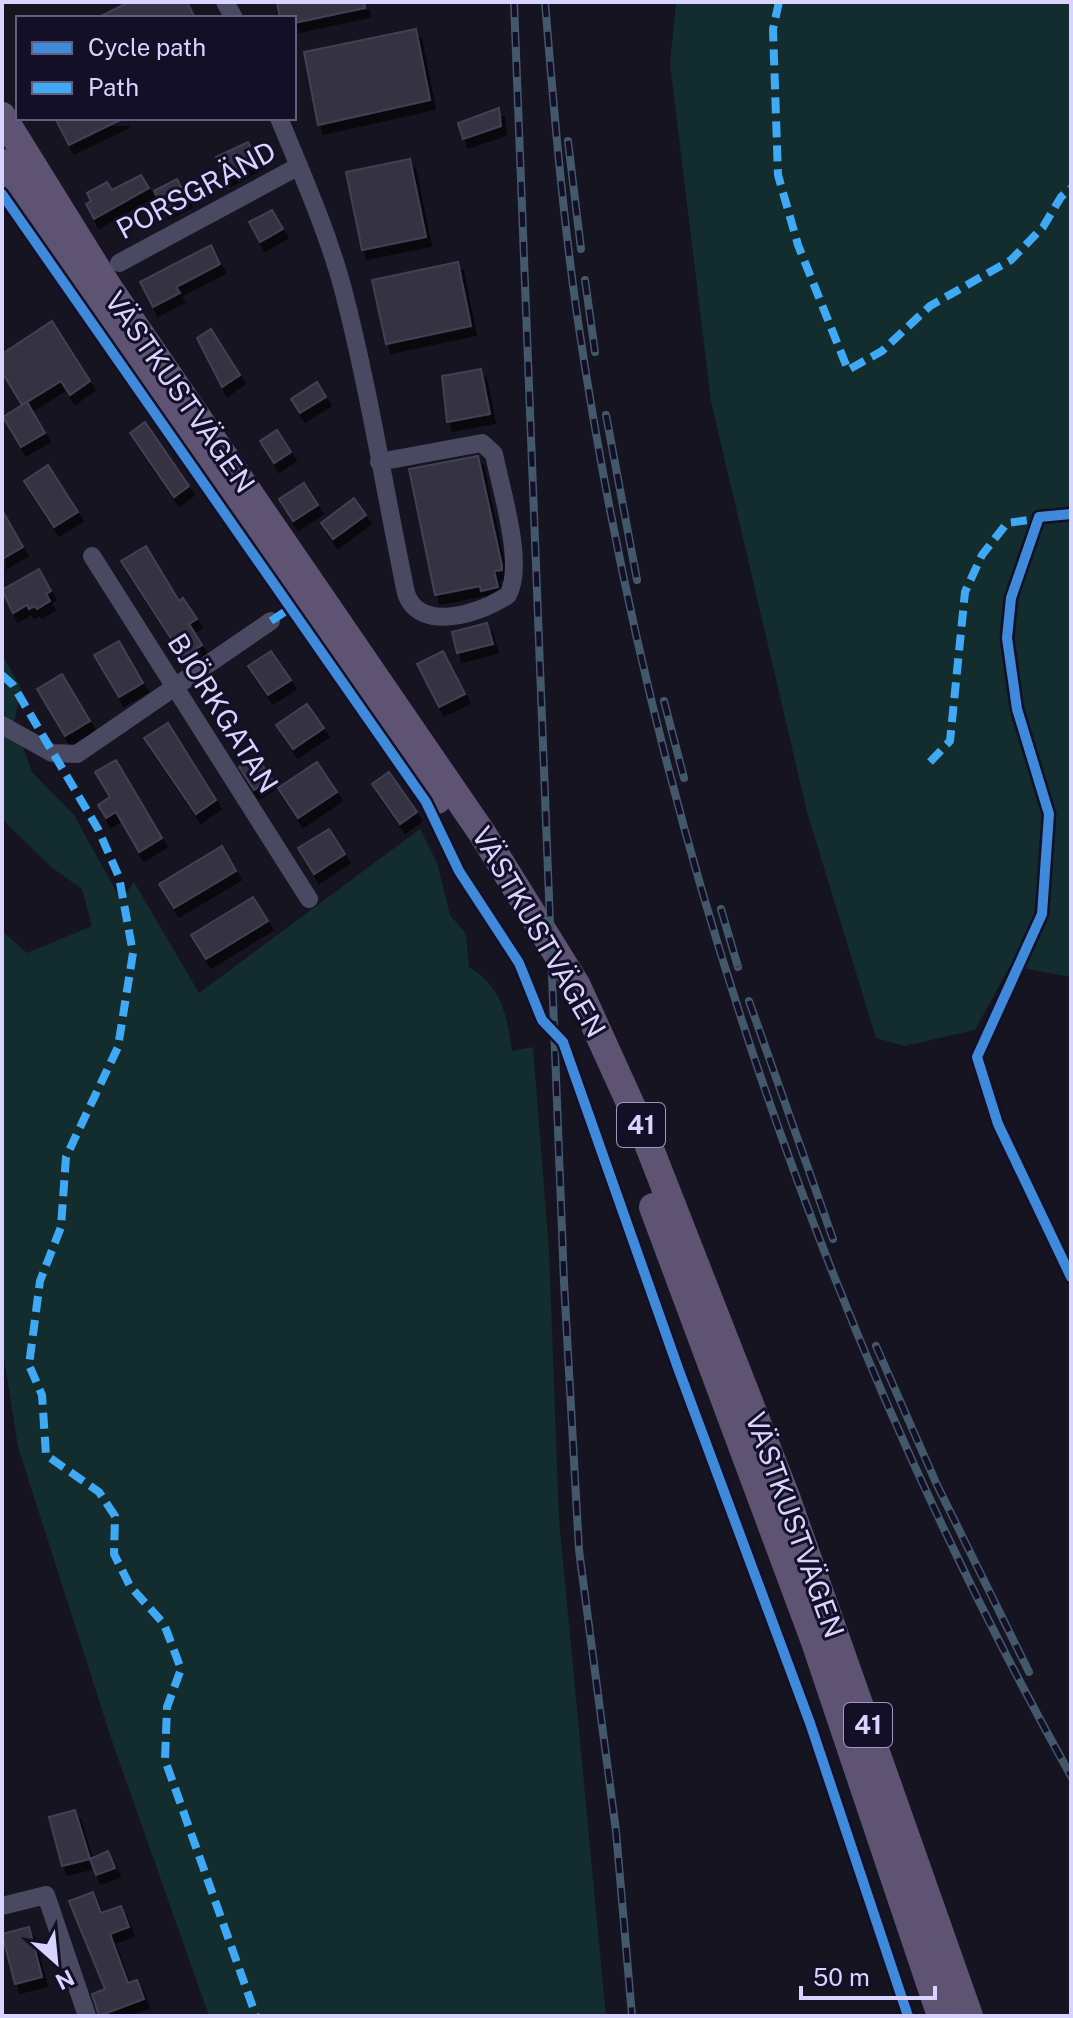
<svg xmlns="http://www.w3.org/2000/svg" width="1073" height="2018" viewBox="0 0 1073 2018" font-family="'Public Sans',sans-serif">
	<style>
		.green { fill: #132c2d }
		.building { fill: #343243; stroke: #433f54; stroke-width: 2; filter: url(#shadow) }
		.lines { fill: none; stroke-linecap: round; stroke-linejoin: round }
		.minor { stroke: #4a4962; stroke-width: 18 }
		.primary { stroke: #5e5373; stroke-width: 28 }
		.rail-casing { stroke: #43596b; stroke-width: 8 }
		.rail { stroke: #130f26; stroke-width: 5; stroke-dasharray: 15; stroke-linecap: butt }
		.quiet { stroke: #3fa9f5; stroke-width: 8; stroke-dasharray: 16 8; stroke-linecap: butt }
		.cycleway-casing { stroke: #130f26; stroke-width: 15 }
		.cycleway { stroke: #408adc; stroke-width: 10 }
		.labels { text-anchor: middle; stroke-width: 6; stroke-linejoin: round; paint-order: stroke }
		.shield { fill: #130f26; stroke: #9e99be; stroke-width: 2 }
		.shield-label { font-size: 26px; font-weight: bold; fill: #d9d4ff }
		.street-label { font-size: 28px; fill: #d9d4ff; stroke: #130f26 }
	</style>
	<defs>
		<filter id="shadow"><feDropShadow dx="5" dy="9" stdDeviation="0" flood-color="#0009"/></filter>
	</defs>
	<rect width="100%" height="100%" fill="#161421"/>
	<g class="green">
		<path d="M676 2H1071V977L1010 966 975 1030 904 1046 876 1038 807 812 711 401 670 64Z"/>
		<path d="M2 654 21 688 14 723 32 772 74 815 121 900 134 882 199 993 420 829 437 863 450 915 466 934 469 967C502 986 507 1016 512 1051L533 1047 549 1250 559 1519 606 2016H209L112 1741 18 1447 2 1346V931L27 953 92 926 82 889 51 867 2 819Z"/>
	</g>
	<g class="building">
		<path d="M129 2H187L195 18H97Z"/>
		<path d="M277 2H364L365 8 294 23V18H280Z"/>
		<path d="M416 29 430 100 318 125 304 52Z"/>
		<path d="M499 108 501 126 463 139 458 123Z"/>
		<path d="M55 118H124L69 145Z"/>
		<path d="M248 142 257 160 226 177 216 157Z"/>
		<path d="M410 159 426 237 362 250 346 172Z"/>
		<path d="M141 175 149 188 94 219 86 204 91 201 87 193 107 182 112 190Z"/>
		<path d="M177 179 187 198 164 210 154 191Z"/>
		<path d="M272 210 283 229 260 242 249 222Z"/>
		<path d="M211 245 220 264 176 287 180 293 153 307 140 282Z"/>
		<path d="M458 262 471 326 386 344 372 280Z"/>
		<path d="M52 321 90 381 70 395 61 381 22 405 2 372V354Z"/>
		<path d="M211 329 240 375 222 387 197 338Z"/>
		<path d="M481 369 490 414 447 422 442 376Z"/>
		<path d="M317 382 326 397 300 413 291 399Z"/>
		<path d="M27 402 45 433 21 447 3 417Z"/>
		<path d="M145 422 189 486 174 497 130 433Z"/>
		<path d="M277 430 291 452 274 463 260 441Z"/>
		<path d="M478 456 502 566V570L494 571 498 587 481 591 480 586 435 595 409 469Z"/>
		<path d="M48 465 78 512 54 527 24 481Z"/>
		<path d="M304 483 318 505 293 521 279 499Z"/>
		<path d="M354 498 366 515 333 539 321 523Z"/>
		<path d="M2 510 23 547 2 559Z"/>
		<path d="M146 546 179 601 183 598 197 619 189 624 202 645 183 657 121 561Z"/>
		<path d="M39 569 51 591 46 594 50 601 37 609 35 606 29 609 27 605 13 613 2 590Z"/>
		<path d="M487 623 493 644 457 653 452 632Z"/>
		<path d="M119 641 143 683 119 697 94 655Z"/>
		<path d="M271 651 291 680 268 695 248 666Z"/>
		<path d="M443 651 465 694 439 707 417 664Z"/>
		<path d="M62 674 90 721 65 736 37 689Z"/>
		<path d="M307 704 324 728 293 749 276 725Z"/>
		<path d="M168 723 216 800 196 814 144 738Z"/>
		<path d="M256 756 272 779 254 790 239 767Z"/>
		<path d="M116 760 162 838 139 852 116 812 106 818 98 805 110 797 95 772Z"/>
		<path d="M317 762 337 792 298 818 278 788Z"/>
		<path d="M389 772 417 812 400 824 372 784Z"/>
		<path d="M329 829 345 854 314 874 298 848Z"/>
		<path d="M222 846 236 871 174 908 159 884Z"/>
		<path d="M253 897 268 921 206 959 191 935Z"/>
		<path d="M75 1810 90 1859 62 1866 49 1817Z"/>
		<path d="M108 1851 115 1868 96 1875 90 1859Z"/>
		<path d="M93 1892 101 1913 121 1906 129 1927 110 1934 128 1983 137 1980 144 1999 99 2016 92 1994 105 1989 69 1901Z"/>
		<path d="M29 1927 42 1977 15 1984 2 1934Z"/>
	</g>
	<g class="lines">
		<g class="minor">
			<path d="M225 2 234 18"/>
			<path d="M279 118C302 174 327 230 343 289 369 389 385 492 406 593 419 634 482 613 508 595 525 564 501 490 494 454L482 443 379 462"/>
			<path d="M119 263 299 166"/>
			<path d="M92 556 309 899"/>
			<path d="M2 725 52 753 77 754 271 621"/>
			<path d="M2 1906 46 1895 87 2016"/>
		</g>
		<g class="primary">
			<path d="M2 116 110 290 482 833 577 986 645 1136 785 1494 969 2016"/>
			<path d="M2 163 284 583 437 800"/>
			<path d="M653 1207 814 1639 941 2016"/>
		</g>
		<g class="rail-casing">
			<g id="rail">
				<path d="M514 2 564 1282 579 1550 616 1831 632 2016"/>
				<path d="M545 2C554 111 563 220 579 328 654 834 822 1329 1071 1776"/>
				<path d="M568 141 581 249"/>
				<path d="M585 280 595 352"/>
				<path d="M606 415 637 580"/>
				<path d="M664 701 684 778"/>
				<path d="M721 909 738 967"/>
				<path d="M749 1001 833 1239"/>
				<path d="M876 1346 937 1485 1029 1672"/>
			</g>
		</g>
		<use href="#rail" class="rail"/>
		<g class="quiet">
			<path d="M779 2 773 29 778 175 798 245 848 370 882 351 930 306 1011 260 1043 227 1061 197 1071 188"/>
			<path d="M271 621 292 607"/>
			<path d="M2 675 13 685 98 829 119 877 133 953 118 1047 66 1157 61 1227 40 1281 29 1365 42 1395 46 1455 99 1492 115 1516 114 1554 130 1586 164 1624 181 1669 167 1707 165 1760 256 2016"/>
			<path d="M930 762 950 741 965 592 982 555 1007 523 1044 518"/>
		</g>
		<g class="cycleway-casing">
			<g id="cycleway">
				<path d="M2 194 426 802 459 871 519 963 542 1020 563 1042 678 1368 810 1723 908 2016"/>
				<path d="M1071 514 1039 517 1011 598 1007 638 1017 709 1049 814 1042 914 977 1057 998 1124 1071 1277"/>
			</g>
		</g>
		<use href="#cycleway" class="cycleway"/>
	</g>
	<g class="labels">
		<g class="shield">
			<rect x="617" y="1103" width="48" height="44" rx="6"/>
			<rect x="844" y="1703" width="48" height="44" rx="6"/>
		</g>
		<g class="shield-label">
			<text x="641" y="1134">41</text>
			<text x="868" y="1734">41</text>
		</g>
		<g class="street-label">
			<text transform="translate(196 190) rotate(-28)" y="10">PORSGRÄND</text>
			<text transform="translate(180 392) rotate(55)" y="10">VÄSTKUSTVÄGEN</text>
			<text transform="translate(223 713) rotate(58)" y="10">BJÖRKGATAN</text>
			<text transform="translate(539 932) rotate(60)" y="10">VÄSTKUSTVÄGEN</text>
			<text transform="translate(795 1525) rotate(70)" y="10">VÄSTKUSTVÄGEN</text>
		</g>
	</g>
	<rect width="1073" height="2018" fill="none" stroke="#d9d4ff" stroke-width="8"/>
	<rect x="16" y="16" width="280" height="104" fill="#130f26" stroke="#625e7d" stroke-width="2"/>
	<rect x="32" y="42" width="40" height="12" fill="#408adc" stroke="#625e7d" stroke-width="2"/>
	<text x="88" y="56" font-size="24" fill="#d9d4ff">Cycle path</text>
	<rect x="32" y="82" width="40" height="12" fill="#3fa9f5" stroke="#625e7d" stroke-width="2"/>
	<text x="88" y="96" font-size="24" fill="#d9d4ff">Path</text>
	<g transform="translate(56 1962) rotate(153)" stroke="#130f26" stroke-width="6" paint-order="stroke">
	<path d="M0-6L14 30L0 20L-14 30Z" fill="#d9d4ff"/>
	<text y="-12" font-size="22" font-weight="bold" text-anchor="middle" fill="#d9d4ff">N</text>
	</g>
	<path d="M801 1986v12h134v-12" fill="none" stroke="#d9d4ff" stroke-width="4"/>
	<text x="813" y="1986" font-size="24" fill="#d9d4ff" stroke="#130f26" stroke-width="6" paint-order="stroke">50 m</text>
</svg>
